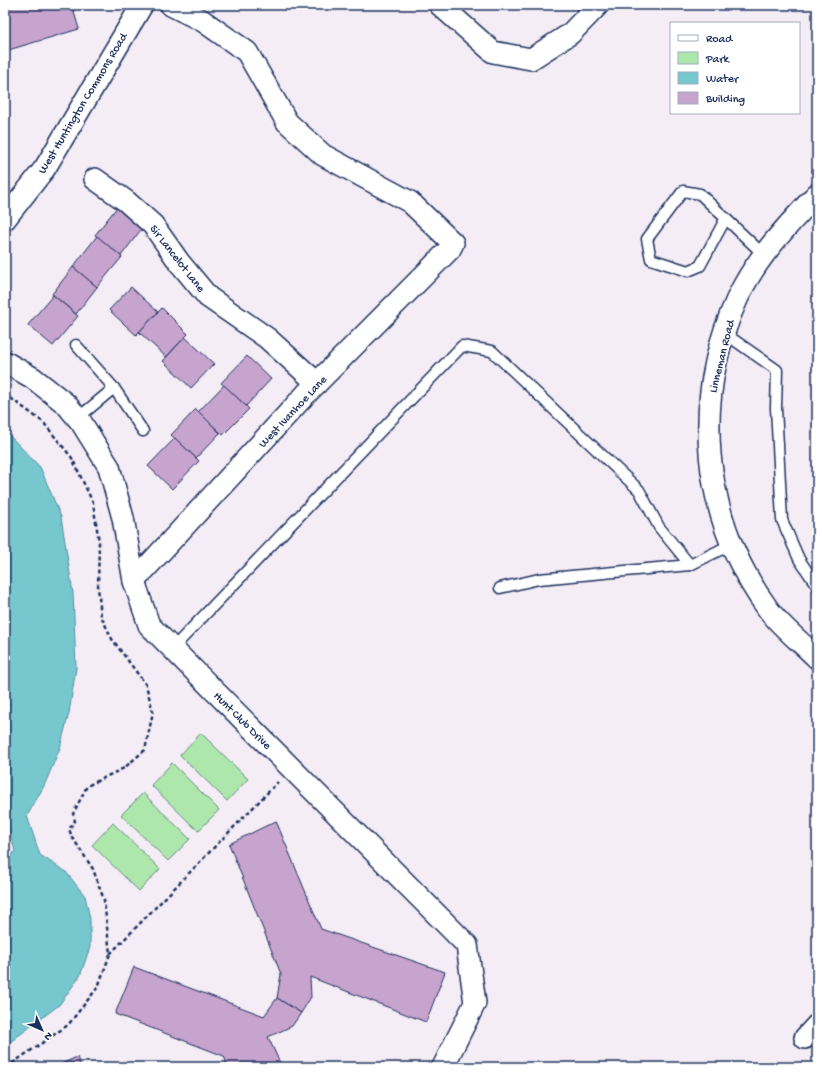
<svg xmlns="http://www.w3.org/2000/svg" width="822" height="1072" viewBox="0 0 822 1072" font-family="'Gochi Hand',sans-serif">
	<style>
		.green { fill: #aee7ac; stroke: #648b85 }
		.water { fill: #77c8ce; stroke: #528ba1 }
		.building { fill: #c7a4ce; stroke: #1b2f5e }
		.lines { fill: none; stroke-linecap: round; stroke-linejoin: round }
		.service-casing { stroke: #1b2f5e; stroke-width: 13 }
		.minor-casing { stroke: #1b2f5e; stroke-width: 24 }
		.path { stroke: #1b2f5e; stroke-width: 2.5; stroke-dasharray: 4 3; stroke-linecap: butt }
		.service { stroke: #fff; stroke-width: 10 }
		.minor { stroke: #fff; stroke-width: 21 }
		.labels { text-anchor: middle; stroke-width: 4; stroke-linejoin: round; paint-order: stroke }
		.street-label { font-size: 12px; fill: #1b2f5e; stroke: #fff }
	</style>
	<rect width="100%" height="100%" fill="#f4edf5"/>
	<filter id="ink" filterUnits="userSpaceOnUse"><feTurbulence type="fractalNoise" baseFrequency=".025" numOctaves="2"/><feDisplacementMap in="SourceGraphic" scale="8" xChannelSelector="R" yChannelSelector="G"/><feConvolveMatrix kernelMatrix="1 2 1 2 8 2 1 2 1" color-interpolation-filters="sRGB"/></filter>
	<g filter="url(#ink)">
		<g class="green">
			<path d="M201 733 248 779 227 801 180 755Z"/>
			<path d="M172 763 219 810 198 831 151 785Z"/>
			<path d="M143 793 190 839 168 861 121 815Z"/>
			<path d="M113 823 160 869 139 891 92 845Z"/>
		</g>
		<path class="water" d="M5 431 40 467 61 517 73 593 76 668 69 713 60 748 44 786 27 816 40 855 66 872 85 896 90 919V947L80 976 59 1005 5 1046V863L15 851 5 814Z"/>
		<g class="building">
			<path d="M5 5H72L79 29 5 51Z"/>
			<path d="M118 206 143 227 121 256 95 235Z"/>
			<path d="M97 236 122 257 97 287 73 267Z"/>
			<path d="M73 267 97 287 76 314 52 294Z"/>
			<path d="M131 287 158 312 136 335 109 310Z"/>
			<path d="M53 295 78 316 53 346 28 325Z"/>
			<path d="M162 308 188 334 166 357 139 332Z"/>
			<path d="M185 337 214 364 191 388 163 361Z"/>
			<path d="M247 356 271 379 246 406 221 383Z"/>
			<path d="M224 385 249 409 223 435 198 412Z"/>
			<path d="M196 409 220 433 196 458 171 435Z"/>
			<path d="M175 438 199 461 172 489 148 466Z"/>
			<path d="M276 821 321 929 445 972 426 1022 310 977 311 997 301 1013 277 998 281 974 229 844Z"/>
			<path d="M134 967 264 1016 277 998 301 1013 292 1026 268 1037 282 1067H228L224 1056 115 1014Z"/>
			<path d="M77 1057 81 1067H54Z"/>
		</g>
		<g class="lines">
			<g class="service-casing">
				<g id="service">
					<path d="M726 218 700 266 688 271 651 259 647 239 683 191 700 194 764 255"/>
					<path d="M724 333 777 370 776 408 782 520 799 559 817 586"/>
					<path d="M76 345 114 388"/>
					<path d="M78 418 114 388 143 431"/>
					<path d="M500 588 539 579 690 565 732 544"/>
					<path d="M172 649 462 346 492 351 639 490 659 527 690 565"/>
				</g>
			</g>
			<g class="minor-casing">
				<g id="minor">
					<path d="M440 5 493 52 531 59 570 34 598 5"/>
					<path d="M95 179 126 201 153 225 179 262 208 297 267 338 317 383"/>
					<path d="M817 194C788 225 756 258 738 297 691 399 701 517 768 609 781 627 801 642 817 658"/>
					<path d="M5 219 45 168 142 5"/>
					<path d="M5 362 33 378 66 404 81 422 109 467 123 518 134 581 149 625 467 945 475 1003 443 1067"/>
					<path d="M134 581 306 394 450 249 453 243 410 202 323 155 287 122 247 52 203 21 171 5"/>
					<path d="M805 1038 817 1025"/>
				</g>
			</g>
			<g class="path">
				<path d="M5 394 43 422 72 458 93 503 99 542 98 587 101 616 112 639 146 685 153 712 145 750 124 768 87 786 73 814 75 821 69 829 72 837 93 869 104 900 110 954 98 987 68 1025 7 1067"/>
				<path d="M110 954 278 782"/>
			</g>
			<use href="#service" class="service"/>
			<use href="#minor" class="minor"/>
		</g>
	</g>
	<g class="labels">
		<g class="street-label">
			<text transform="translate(82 103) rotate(-59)" y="4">West Huntington Commons Road</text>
			<text transform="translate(178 258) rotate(52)" y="4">Sir Lancelot Lane</text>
			<text transform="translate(721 356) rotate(-76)" y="4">Linneman Road</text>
			<text transform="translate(292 411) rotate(-47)" y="4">West Ivanhoe Lane</text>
			<text transform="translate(243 720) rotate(45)" y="4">Hunt Club Drive</text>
		</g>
	</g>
	<rect width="822" height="1072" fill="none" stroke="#fff" stroke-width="20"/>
	<rect x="10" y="10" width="802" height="1052" fill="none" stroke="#1b2f5e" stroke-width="1.5" filter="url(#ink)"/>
	<rect x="670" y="22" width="130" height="92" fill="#ffffff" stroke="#a4acbf"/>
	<rect x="678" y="35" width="20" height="6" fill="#ffffff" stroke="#a4acbf"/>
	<text x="706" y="42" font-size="12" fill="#1b2f5e">Road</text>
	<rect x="678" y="52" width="20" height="12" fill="#aee7ac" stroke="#a4acbf"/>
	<text x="706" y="62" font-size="12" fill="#1b2f5e">Park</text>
	<rect x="678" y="72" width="20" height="12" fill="#77c8ce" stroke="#a4acbf"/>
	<text x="706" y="82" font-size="12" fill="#1b2f5e">Water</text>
	<rect x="678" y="92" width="20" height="12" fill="#c7a4ce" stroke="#a4acbf"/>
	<text x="706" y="102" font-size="12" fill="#1b2f5e">Building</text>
	<g transform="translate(42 1030) rotate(135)" stroke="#ffffff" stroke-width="3" paint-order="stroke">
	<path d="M0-3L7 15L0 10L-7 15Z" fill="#1b2f5e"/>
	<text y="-6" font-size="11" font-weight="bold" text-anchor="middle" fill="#1b2f5e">N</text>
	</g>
</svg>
